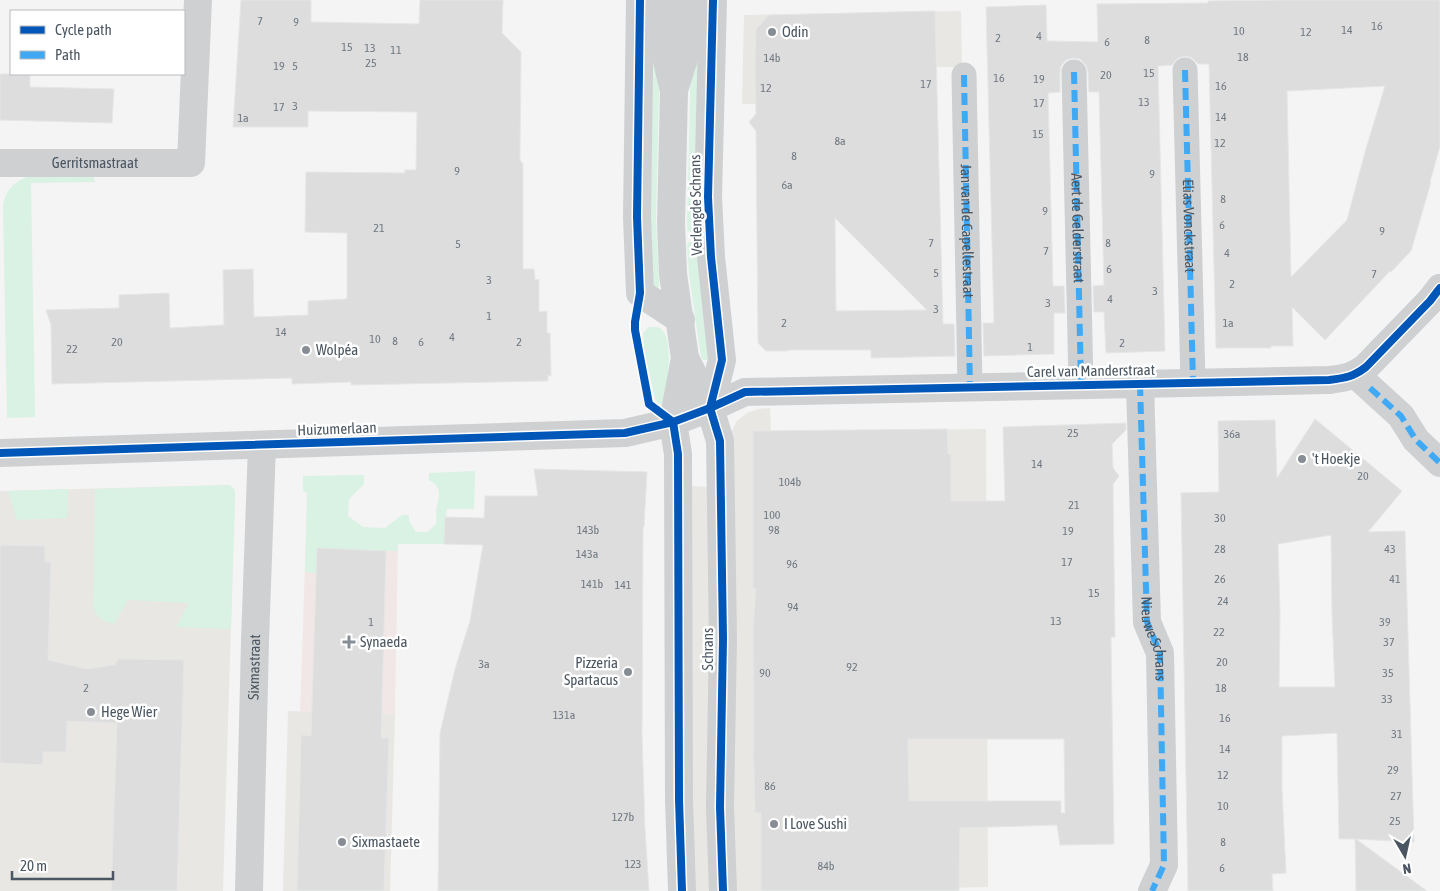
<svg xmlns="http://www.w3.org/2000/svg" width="1440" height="891" viewBox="0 0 1440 891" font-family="'Asap Condensed',sans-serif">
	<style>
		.commercial { fill: #e8e7e3 }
		.medical { fill: #f1e7e6 }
		.green { fill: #d9f2e3 }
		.building { fill: #ddddde; stroke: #e5e6e7; fill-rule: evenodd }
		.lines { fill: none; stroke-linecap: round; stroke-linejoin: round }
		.pedestrian { stroke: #ced0d2; stroke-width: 25 }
		.minor { stroke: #ced0d2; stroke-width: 28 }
		.tertiary { stroke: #ced0d2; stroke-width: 28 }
		.quiet { stroke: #3fa9f5; stroke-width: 6; stroke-dasharray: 12 6; stroke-linecap: butt }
		.cycleway-casing { stroke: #fff; stroke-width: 11 }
		.cycleway { stroke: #0057b8; stroke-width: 8 }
		.poi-dot { fill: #868d94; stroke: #fff; stroke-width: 2 }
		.labels { text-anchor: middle; stroke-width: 5; stroke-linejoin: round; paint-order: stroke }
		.number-label { font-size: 12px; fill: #707881 }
		.poi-label { font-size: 15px; fill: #4a5661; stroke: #fff; text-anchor: start }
		.street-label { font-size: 15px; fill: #4a5661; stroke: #fff }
	</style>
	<rect width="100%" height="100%" fill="#f4f4f4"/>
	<g class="commercial">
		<path d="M961 11 962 67H890V102L742 104 744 15Z"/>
		<path d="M770 408 771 431 986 429 988 887 825 891H733L731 432 737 421 747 413 758 409Z"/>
		<path d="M230 485 234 489 235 492 223 891H0V491Z"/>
		<path d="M692 486 710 487 713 891H692Z"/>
		<path d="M288 711 395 714 390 891H283Z"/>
	</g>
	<path class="medical" d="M306 536 398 540 395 714 300 712Z"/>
	<g class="green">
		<path d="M653 42 658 72 659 93 656 220 659 280V286L657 288 650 283Z"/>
		<path d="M698 44 699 232H690L687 230 690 99V85Z"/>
		<path d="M31 176H93L95 182 31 183 35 417 7 418 3 205C6 189 15 180 31 176Z"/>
		<path d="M689 242H700L711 358 706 360H703L701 357 689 274 687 244Z"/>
		<path d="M649 327C651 327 655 327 657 327 677 332 666 391 663 405L658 404 655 399 644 348 643 333Z"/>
		<path d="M475 471 474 509H447L446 517H445L444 544H398L397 551 318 549 317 573 305 572 307 493 303 491V476L364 475V484L349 499 348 516 363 527 385 528 402 515H409V521L416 532H428C430 529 435 526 436 523 437 519 436 514 436 511 438 498 444 488 429 480V473Z"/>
		<path d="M230 485 234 489 235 492 231 629 176 627 189 603 128 600 114 624C102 621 97 618 93 607L95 489Z"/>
		<path d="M68 489 67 518 17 520 8 491Z"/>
	</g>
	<g class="building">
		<path d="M241 0H311V22L419 24 420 0H503L502 33 521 52 520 149V160L523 164V269H534L535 280 539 279V312L547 311V333H550L551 376 548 375V381L351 385V382L292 384V378L52 384 51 325 46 310 119 308V295L169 293 170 328 224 325 223 270 253 269 254 317 308 315V301L347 299V233L305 232 306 172 405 173V170H416L417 112 308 111V127H233Z"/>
		<path d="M1282 0H1440V146L1430 182H1431L1411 251 1391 272 1390 271 1325 340 1292 307 1293 346H1271V348H1216L1209 64H1198L1192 58 1185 56 1178 58 1172 65 1158 66 1165 351 1106 353 1104 312H1094L1093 286 1104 285 1099 92H1089L1088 72 1086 65 1080 59 1073 58 1066 60 1061 66 1060 72V92L1048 93 1053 286H1064L1065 313H1054V354L984 356 983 323H994L986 7 1046 5 1047 41 1098 42 1097 4 1208 3V1ZM1385 86 1365 152 1347 220 1291 277 1287 91Z"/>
		<path d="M935 11 943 324H954L955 356 871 358V350H788V351H766L758 343 756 131 749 122 756 114 755 66 756 29 769 15ZM835 218 927 310 836 311Z"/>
		<path d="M0 74H30V87L114 89 112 123 0 120Z"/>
		<path d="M1315 419 1402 491 1368 532 1405 531 1414 842 1356 839 1427 891H1356L1355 839H1339L1337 733 1282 736V789L1286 873 1272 874 1273 891H1188L1181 493 1219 492 1218 421 1275 420 1277 478ZM1331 535 1332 612 1335 687H1279L1280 614 1278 544Z"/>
		<path d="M1126 423V430L1112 444 1113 468 1119 476 1113 484 1115 637H1111L1114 844 1060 845 1057 825 960 828 959 891H761V813H755L754 765 753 756 754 741 753 629 756 589 753 588V431L947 429 948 454H951V501H1005L1003 427ZM908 739H1064L1065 813H1061V801H909Z"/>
		<path d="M534 469 647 472 644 527H643L642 734 645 828 649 891H438L440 733 455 669 470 621 483 545 444 544 445 517 484 518 485 496H538Z"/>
		<path d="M0 545 45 546V562H51L48 660 86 669 115 665 118 659 184 660 177 891H111L117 723 67 721 66 752H43V765L0 763Z"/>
		<path d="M317 548 386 551 381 738H389L384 891H297L301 735 311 736Z"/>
	</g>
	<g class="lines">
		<g class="pedestrian">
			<path d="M1185 70 1193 382"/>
			<path d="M1074 72 1081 384"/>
			<path d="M964 75 970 388"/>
		</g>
		<g class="minor">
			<path d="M640 0 637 217 640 293 681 320"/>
			<path id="s1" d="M0 163H191L198 0"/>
			<path d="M1356 375 1401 416 1416 440 1440 463"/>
			<path d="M1140 384 1147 622 1160 653 1164 865 1152 891"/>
			<path d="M710 408 722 360 711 257 708 197 713 0"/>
			<path d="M0 453 625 433 673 422 710 408 745 392 1329 380C1345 378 1353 377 1366 367L1430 301 1440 288"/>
			<path id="s2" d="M249 891 255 641 262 445"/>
		</g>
		<g class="tertiary">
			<path d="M663 0V43L674 91 671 223 673 274 685 358 673 422 678 454 679 799 682 891"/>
			<path d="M674 90 689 42 690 0"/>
			<path d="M685 358 710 408 720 441 723 639 720 807 723 891"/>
		</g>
		<g class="quiet">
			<path id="s3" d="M1185 70 1193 382"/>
			<path id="s4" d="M1074 72 1081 384"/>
			<path id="s5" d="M964 75 970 388"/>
			<path id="s6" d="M1140 384 1147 622 1160 653 1164 865 1152 891"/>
			<path d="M1370 388 1401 416 1416 440 1440 463"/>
		</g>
		<g class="cycleway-casing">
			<g id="cycleway">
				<path d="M640 0 637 217 640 293 635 322V330L649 404 673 422"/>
				<path d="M710 408 720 441 723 639 720 807 723 891"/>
				<path d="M710 408 722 360 711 257 708 197 713 0"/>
				<path d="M673 422 678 454 679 799 682 891"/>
				<path d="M0 453 625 433 673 422 710 408 745 392 1329 380C1345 378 1353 377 1366 367L1430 301 1440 288"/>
			</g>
		</g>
		<use href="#cycleway" class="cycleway"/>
	</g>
	<g class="poi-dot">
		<circle cx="772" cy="32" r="5"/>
		<circle cx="306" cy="350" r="5"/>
		<circle cx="1302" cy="459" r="5"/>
		<path d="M346.5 634.5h5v5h5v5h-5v5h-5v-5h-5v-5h5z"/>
		<circle cx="628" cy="672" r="5"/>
		<circle cx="91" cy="712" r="5"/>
		<circle cx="774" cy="824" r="5"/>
		<circle cx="342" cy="842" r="5"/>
	</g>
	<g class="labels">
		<g class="number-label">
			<text x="260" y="25">7</text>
			<text x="296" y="26">9</text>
			<text x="1377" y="30">16</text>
			<text x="1347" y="34">14</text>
			<text x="1239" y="35">10</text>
			<text x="1306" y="36">12</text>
			<text x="1039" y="40">4</text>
			<text x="998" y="42">2</text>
			<text x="1147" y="44">8</text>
			<text x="1107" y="46">6</text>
			<text x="347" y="51">15</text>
			<text x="370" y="52">13</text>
			<text x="396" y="54">11</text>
			<text x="1243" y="61">18</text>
			<text x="772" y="62">14b</text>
			<text x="371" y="67">25</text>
			<text x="279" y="70">19</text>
			<text x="295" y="70">5</text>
			<text x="1149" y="77">15</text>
			<text x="1106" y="79">20</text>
			<text x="999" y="82">16</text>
			<text x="1039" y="83">19</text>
			<text x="926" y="88">17</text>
			<text x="1221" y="90">16</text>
			<text x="766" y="92">12</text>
			<text x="1144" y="106">13</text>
			<text x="1039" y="107">17</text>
			<text x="295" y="110">3</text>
			<text x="279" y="111">17</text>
			<text x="1221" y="121">14</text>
			<text x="243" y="122">1a</text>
			<text x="1038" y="138">15</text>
			<text x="840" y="145">8a</text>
			<text x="1220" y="147">12</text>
			<text x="794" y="160">8</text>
			<text x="457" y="175">9</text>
			<text x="1152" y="178">9</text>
			<text x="787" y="189">6a</text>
			<text x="1223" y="203">8</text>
			<text x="1045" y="215">9</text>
			<text x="1222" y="229">6</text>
			<text x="379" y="232">21</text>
			<text x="1382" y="235">9</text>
			<text x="931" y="247">7</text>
			<text x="1108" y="247">8</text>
			<text x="458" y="248">5</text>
			<text x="1046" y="255">7</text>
			<text x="1227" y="257">4</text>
			<text x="1109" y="273">6</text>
			<text x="936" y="277">5</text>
			<text x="1374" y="278">7</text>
			<text x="489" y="284">3</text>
			<text x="1232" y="288">2</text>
			<text x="1155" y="295">3</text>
			<text x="1110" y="303">4</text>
			<text x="1048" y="307">3</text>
			<text x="936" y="313">3</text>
			<text x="489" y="320">1</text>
			<text x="784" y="327">2</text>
			<text x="1228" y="327">1a</text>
			<text x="281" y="336">14</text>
			<text x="452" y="341">4</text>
			<text x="375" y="343">10</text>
			<text x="395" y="345">8</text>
			<text x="117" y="346">20</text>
			<text x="421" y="346">6</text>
			<text x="519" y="346">2</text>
			<text x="1122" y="347">2</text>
			<text x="1030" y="351">1</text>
			<text x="72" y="353">22</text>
			<text x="1073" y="437">25</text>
			<text x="1232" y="438">36a</text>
			<text x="1037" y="468">14</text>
			<text x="1363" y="480">20</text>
			<text x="790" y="486">104b</text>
			<text x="1074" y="509">21</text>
			<text x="772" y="519">100</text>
			<text x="1220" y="522">30</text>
			<text x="588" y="534">143b</text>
			<text x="774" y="534">98</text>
			<text x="1068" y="535">19</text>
			<text x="1220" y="553">28</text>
			<text x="1390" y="553">43</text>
			<text x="587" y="558">143a</text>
			<text x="1067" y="566">17</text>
			<text x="792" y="568">96</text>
			<text x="1220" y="583">26</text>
			<text x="1395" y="583">41</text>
			<text x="592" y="588">141b</text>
			<text x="623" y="589">141</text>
			<text x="1094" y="597">15</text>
			<text x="1223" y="605">24</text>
			<text x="793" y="611">94</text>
			<text x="1056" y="625">13</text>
			<text x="371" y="626">1</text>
			<text x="1385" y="626">39</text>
			<text x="1219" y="636">22</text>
			<text x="1389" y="646">37</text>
			<text x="1222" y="666">20</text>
			<text x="484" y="668">3a</text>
			<text x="852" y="671">92</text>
			<text x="765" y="677">90</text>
			<text x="1388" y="677">35</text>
			<text x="86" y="692">2</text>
			<text x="1221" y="692">18</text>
			<text x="1387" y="703">33</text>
			<text x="564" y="719">131a</text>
			<text x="1225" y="722">16</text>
			<text x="1397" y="738">31</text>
			<text x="1225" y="753">14</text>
			<text x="1393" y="774">29</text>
			<text x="1223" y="779">12</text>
			<text x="770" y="790">86</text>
			<text x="1396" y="800">27</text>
			<text x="1223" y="810">10</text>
			<text x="623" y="821">127b</text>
			<text x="1395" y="825">25</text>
			<text x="1223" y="846">8</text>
			<text x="633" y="868">123</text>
			<text x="826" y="870">84b</text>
			<text x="1222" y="872">6</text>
		</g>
		<g class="poi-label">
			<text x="782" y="37">Odin</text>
			<text x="316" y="355">Wolpéa</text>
			<text x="1312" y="464">'t Hoekje</text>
			<text x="360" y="647">Synaeda</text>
			<text x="618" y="668" text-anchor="end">Pizzeria<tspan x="618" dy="17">Spartacus</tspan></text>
			<text x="101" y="717">Hege Wier</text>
			<text x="784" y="829">I Love Sushi</text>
			<text x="352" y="847">Sixmastaete</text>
		</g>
		<g class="street-label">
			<text dy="5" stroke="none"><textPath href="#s1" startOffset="95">Gerritsmastraat</textPath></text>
			<text transform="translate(696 205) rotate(-91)" y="5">Verlengde Schrans</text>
			<text dy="5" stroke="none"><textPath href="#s3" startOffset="156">Elias Vonckstraat</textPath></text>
			<text dy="5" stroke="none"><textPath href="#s4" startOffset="156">Aert de Gelderstraat</textPath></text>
			<text dy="5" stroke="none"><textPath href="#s5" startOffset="156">Jan van de Capellestraat</textPath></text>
			<text transform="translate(1091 371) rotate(-1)" y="5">Carel van Manderstraat</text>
			<text transform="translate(337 429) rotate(-2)" y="5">Huizumerlaan</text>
			<text dy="5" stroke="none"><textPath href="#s6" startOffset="256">Nieuwe Schrans</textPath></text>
			<text transform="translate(708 649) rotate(-90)" y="5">Schrans</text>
			<text dy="5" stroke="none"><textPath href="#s2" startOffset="224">Sixmastraat</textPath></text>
		</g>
	</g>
	<rect x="10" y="10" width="175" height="65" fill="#ffffff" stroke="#b7bbc0"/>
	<rect x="20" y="26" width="25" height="8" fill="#0057b8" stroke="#b7bbc0"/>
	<text x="55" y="35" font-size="15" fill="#4a5661">Cycle path</text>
	<rect x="20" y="51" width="25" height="8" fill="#3fa9f5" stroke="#b7bbc0"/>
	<text x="55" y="60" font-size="15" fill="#4a5661">Path</text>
	<g transform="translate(1405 856) rotate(171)" stroke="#ffffff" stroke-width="4" paint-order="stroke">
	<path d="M0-4L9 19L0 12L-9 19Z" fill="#4a5661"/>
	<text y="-8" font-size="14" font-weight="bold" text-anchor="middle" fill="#4a5661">N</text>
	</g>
	<path d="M12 871v8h101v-8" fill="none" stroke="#4a5661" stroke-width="2.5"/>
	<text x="20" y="871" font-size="15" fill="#4a5661" stroke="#ffffff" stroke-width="4" paint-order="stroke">20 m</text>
</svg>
